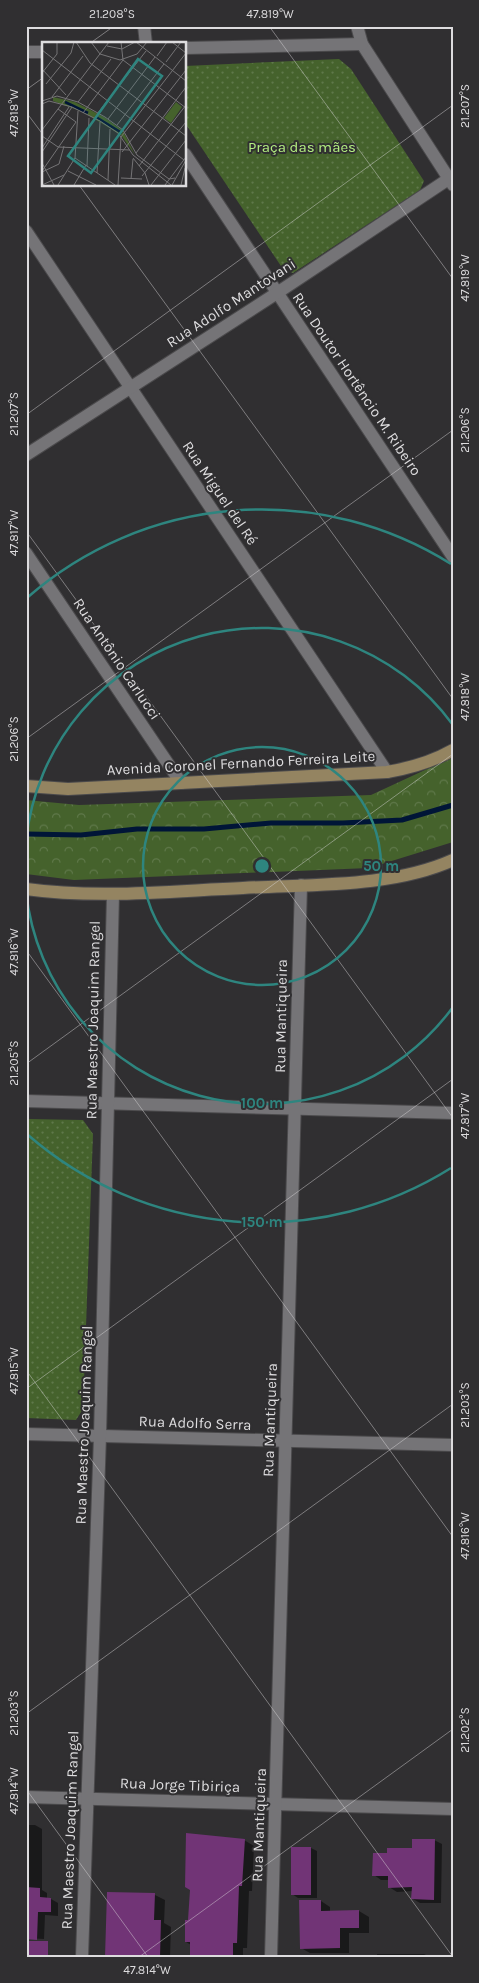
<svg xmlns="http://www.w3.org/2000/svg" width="479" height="1983" viewBox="0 0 479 1983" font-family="Karla,sans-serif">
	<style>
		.forest { fill: url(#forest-crowns) }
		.park { fill: url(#park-dots) }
		.shadow { fill: #0007 }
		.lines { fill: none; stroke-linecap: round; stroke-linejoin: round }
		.stream { stroke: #001537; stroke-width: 5 }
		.building { fill: #713476 }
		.street-casing { stroke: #4b4a4c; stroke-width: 14 }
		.secondary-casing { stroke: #4b4a4c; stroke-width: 14 }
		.street { stroke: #757477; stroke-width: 12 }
		.secondary { stroke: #948461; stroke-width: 12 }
		.ticks { fill: none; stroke: #dddcde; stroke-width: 1; stroke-opacity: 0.45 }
		.ring { fill: none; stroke: #2e857f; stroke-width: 2.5 }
		.labels { text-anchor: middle; stroke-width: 4; stroke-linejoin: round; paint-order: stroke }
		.park-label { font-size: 15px; fill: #b3ef81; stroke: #302f31 }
		.street-label { font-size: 15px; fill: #dddcde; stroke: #302f31 }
		.inset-river { fill: none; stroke: #001537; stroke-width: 2.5 }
		.inset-road { fill: none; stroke: #757476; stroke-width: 1 }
		.view { fill: #2e857f; fill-opacity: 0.15; stroke: #2e857f; stroke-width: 2.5 }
		.inset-edge { fill: none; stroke: #dddcde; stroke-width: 2.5 }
		.centre { fill: #2e857f; stroke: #302f31; stroke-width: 2.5 }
		.ring-label { font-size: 15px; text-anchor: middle; font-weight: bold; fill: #2e857f; stroke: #302f31; stroke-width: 4; stroke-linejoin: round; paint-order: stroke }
		.neatline { fill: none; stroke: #dddcde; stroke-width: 2 }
		.ticks-label { font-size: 12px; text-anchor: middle; fill: #dddcde }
	</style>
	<defs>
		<pattern id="forest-crowns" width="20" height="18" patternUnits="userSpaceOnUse" patternTransform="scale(1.25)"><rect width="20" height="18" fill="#45622c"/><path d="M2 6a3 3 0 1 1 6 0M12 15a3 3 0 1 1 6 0" fill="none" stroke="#5f784a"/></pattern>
		<pattern id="park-dots" width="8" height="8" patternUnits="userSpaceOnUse" patternTransform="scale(1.25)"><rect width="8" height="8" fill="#45622c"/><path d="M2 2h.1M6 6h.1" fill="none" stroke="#5f784a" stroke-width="1.8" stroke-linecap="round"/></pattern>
	</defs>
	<rect width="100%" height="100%" fill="#302f31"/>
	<path class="forest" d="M453 757V842L369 868 74 880 26 874V800L79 805 371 795Z"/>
	<g class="park">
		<path d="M339 59 351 69 424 181 420 190 293 273 283 269 185 123V66Z"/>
		<path d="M26 1119 83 1120 93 1134 83 1409 76 1420 26 1418Z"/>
	</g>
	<g class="shadow">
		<path d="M26 1825H35L42 1829V1890L47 1893V1899H51L58 1903V1916L45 1915 44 1939 26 1938Z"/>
		<path d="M244 1840 254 1846 252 1891H249L247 1948H243V1957H191V1945L186 1942 189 1921Z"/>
		<path d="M434 1840 442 1844 441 1903H420L413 1899V1891L397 1892 389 1887V1880H381L374 1875 389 1855 413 1849Z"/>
		<path d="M311 1848 317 1851V1898H298L292 1894Z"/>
		<path d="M155 1895 165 1900 164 1923 171 1927 170 1957H106Z"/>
		<path d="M321 1901 330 1907V1912L359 1911 369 1917V1933H349V1953H310L301 1948Z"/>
		<path d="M377 1954H424L430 1957H377Z"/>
	</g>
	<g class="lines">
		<path class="stream" d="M26 834 81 835 137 829H204L271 823H343L402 820 453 805"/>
	</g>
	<g class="building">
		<path d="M186 1833 245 1839 242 1886H239L237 1943H233V1957H190V1942H185V1920H188L190 1890 185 1887Z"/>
		<path d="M412 1839H435L434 1900 411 1899 412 1887 388 1888V1876H372L373 1853H387V1848H412Z"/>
		<rect x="291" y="1847" width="20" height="48"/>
		<path d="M26 1887 40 1888V1897L51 1898V1912H38L37 1940 26 1939Z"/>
		<path d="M107 1892 155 1893 154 1920H161L160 1957H105Z"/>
		<path d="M299 1900H321V1911L359 1910V1928H340V1948L300 1949Z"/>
		<rect x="26" y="1941" width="22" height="16"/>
	</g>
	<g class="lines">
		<g class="street-casing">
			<g id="street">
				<path d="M144 26 146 44"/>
				<path d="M357 26 362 44 453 185"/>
				<path d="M185 48 362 44"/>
				<path d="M26 52H44"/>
				<path d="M185 154 453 557"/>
				<path d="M26 231 387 772"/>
				<path d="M26 455 277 293 453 176"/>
				<path d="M26 553 181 783"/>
				<path d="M26 1101 453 1113"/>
				<path d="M26 1434 453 1445"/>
				<path d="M26 1797 453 1809"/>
				<path d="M82 1957 100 1436 113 894"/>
				<path d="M271 1957 301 885"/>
			</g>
		</g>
		<g class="secondary-casing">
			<g id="secondary">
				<path d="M26 786 68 789 387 772C411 768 432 762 453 750"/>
				<path d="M26 889C98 899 171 891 243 888 309 884 391 888 453 860"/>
			</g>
		</g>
		<use href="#street" class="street"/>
		<use href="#secondary" class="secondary"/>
	</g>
	<path class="ticks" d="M269 26 453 279M89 44 114 26M26 90 44 77M26 112 44 136M79 185 453 699M26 415 453 105M26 531 453 1118M26 739 453 430M26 950 453 1537M26 1064 453 754M26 1370 453 1957M26 1389 453 1079M26 1714 453 1404M26 1789 148 1957M139 1957 453 1729"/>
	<g class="ring">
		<circle cx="262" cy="866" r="119"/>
		<path d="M453 1007A237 237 0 0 1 26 891M26 841A237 237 0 0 1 453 725"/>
		<path d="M451 1168A356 356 0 0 1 28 1135M28 597A356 356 0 0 1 451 564"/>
	</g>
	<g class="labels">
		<g class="park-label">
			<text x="302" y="152">Praça das mães</text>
		</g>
		<g class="street-label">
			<text transform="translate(231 303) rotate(-33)" y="5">Rua Adolfo Mantovani</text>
			<text transform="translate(357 384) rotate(56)" y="5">Rua Doutor Hortêncio M. Ribeiro</text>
			<text transform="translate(220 493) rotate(56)" y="5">Rua Miguel del Ré</text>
			<text transform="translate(117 659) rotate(56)" y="5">Rua Antônio Carlucci</text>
			<text transform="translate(241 763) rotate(-3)" y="5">Avenida Coronel Fernando Ferreira Leite</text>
			<text transform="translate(281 1016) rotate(-89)" y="5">Rua Mantiqueira</text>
			<text transform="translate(93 1020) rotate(-89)" y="5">Rua Maestro Joaquim Rangel</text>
			<text transform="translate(270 1420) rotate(-88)" y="5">Rua Mantiqueira</text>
			<text transform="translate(195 1423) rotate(2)" y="5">Rua Adolfo Serra</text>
			<text transform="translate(84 1425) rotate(-88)" y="5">Rua Maestro Joaquim Rangel</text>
			<text transform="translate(180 1785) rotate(2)" y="5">Rua Jorge Tibiriça</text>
			<text transform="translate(259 1825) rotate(-88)" y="5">Rua Mantiqueira</text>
			<text transform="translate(70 1830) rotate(-88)" y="5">Rua Maestro Joaquim Rangel</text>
		</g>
	</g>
	<g transform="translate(42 42)">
		<rect width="144" height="144" fill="#302f31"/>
		<path d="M11 55 33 60 62 75 81 89 93 113 79 93 41 70 11 59Z" fill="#45622c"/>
		<path d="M134 60 140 65 129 81 122 76Z" fill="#45622c"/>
		<path class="inset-river" d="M23 60 46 71M54 75 80 91"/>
		<path class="inset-road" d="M34 0 48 21 144 94M49 0 58 12 78 18 95 12 105 0M79 0 81 18M94 0 144 39M130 0 144 11M65 4 80 7 93 0M0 8 142 118M115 14 125 0M81 18 144 66M124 20 139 0M0 27 24 53M0 31 15 12V0M4 42 29 11 32 0M10 55 41 14M0 59 15 54 36 60 63 75 81 88 95 113 127 137 133 136M36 60 69 17M0 62 7 59 30 65 58 79 76 91 91 113 129 143M16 67 34 80M41 71 81 18M55 72 104 9M66 77 113 15M75 83 122 22M0 88 67 0M0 94 16 105 88 108M0 106 27 65M0 110 30 65M80 110 144 28M94 111 144 45M33 116 73 143M91 116 103 131 107 143M0 121 12 143M45 124 47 76M97 124 144 63M0 129 34 80M26 129 54 143M0 130 17 122 22 104M55 131 58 80M100 134 144 80M79 136 100 137M89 137 91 117M66 138 68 87M0 143 22 133M16 143 33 116 36 69M32 143 44 123M76 143 79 95 144 11M109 143 144 98M123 143 144 115M130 143 144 118M139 143 143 126"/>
		<path class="view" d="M96 17 120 34 49 131 26 114Z"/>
		<rect width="144" height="144" class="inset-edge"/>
	</g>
	<circle cx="262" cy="866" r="8" class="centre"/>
	<g class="ring-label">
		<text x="381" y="871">50 m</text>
		<text x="262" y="1108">100 m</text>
		<text x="262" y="1227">150 m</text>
	</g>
	<rect width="479" height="1983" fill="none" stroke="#302f31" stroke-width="55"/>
	<rect x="28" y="28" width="424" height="1928" class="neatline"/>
	<g class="ticks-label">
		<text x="112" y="18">21.208°S</text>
		<text x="270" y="18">47.819°W</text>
		<text transform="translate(465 106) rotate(-90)" y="4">21.207°S</text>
		<text transform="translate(14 113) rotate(-90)" y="4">47.818°W</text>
		<text transform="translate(465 278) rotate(-90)" y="4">47.819°W</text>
		<text transform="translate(14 414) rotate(-90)" y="4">21.207°S</text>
		<text transform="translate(465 430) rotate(-90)" y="4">21.206°S</text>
		<text transform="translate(14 533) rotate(-90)" y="4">47.817°W</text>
		<text transform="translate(465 697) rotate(-90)" y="4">47.818°W</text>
		<text transform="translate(14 739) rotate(-90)" y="4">21.206°S</text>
		<text transform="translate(14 952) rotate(-90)" y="4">47.816°W</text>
		<text transform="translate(14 1063) rotate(-90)" y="4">21.205°S</text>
		<text transform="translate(465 1116) rotate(-90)" y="4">47.817°W</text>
		<text transform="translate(14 1371) rotate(-90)" y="4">47.815°W</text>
		<text transform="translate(465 1405) rotate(-90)" y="4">21.203°S</text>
		<text transform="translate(465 1536) rotate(-90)" y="4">47.816°W</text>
		<text transform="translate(14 1713) rotate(-90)" y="4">21.203°S</text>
		<text transform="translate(465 1730) rotate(-90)" y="4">21.202°S</text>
		<text transform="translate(14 1791) rotate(-90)" y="4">47.814°W</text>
		<text x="147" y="1974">47.814°W</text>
	</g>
</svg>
